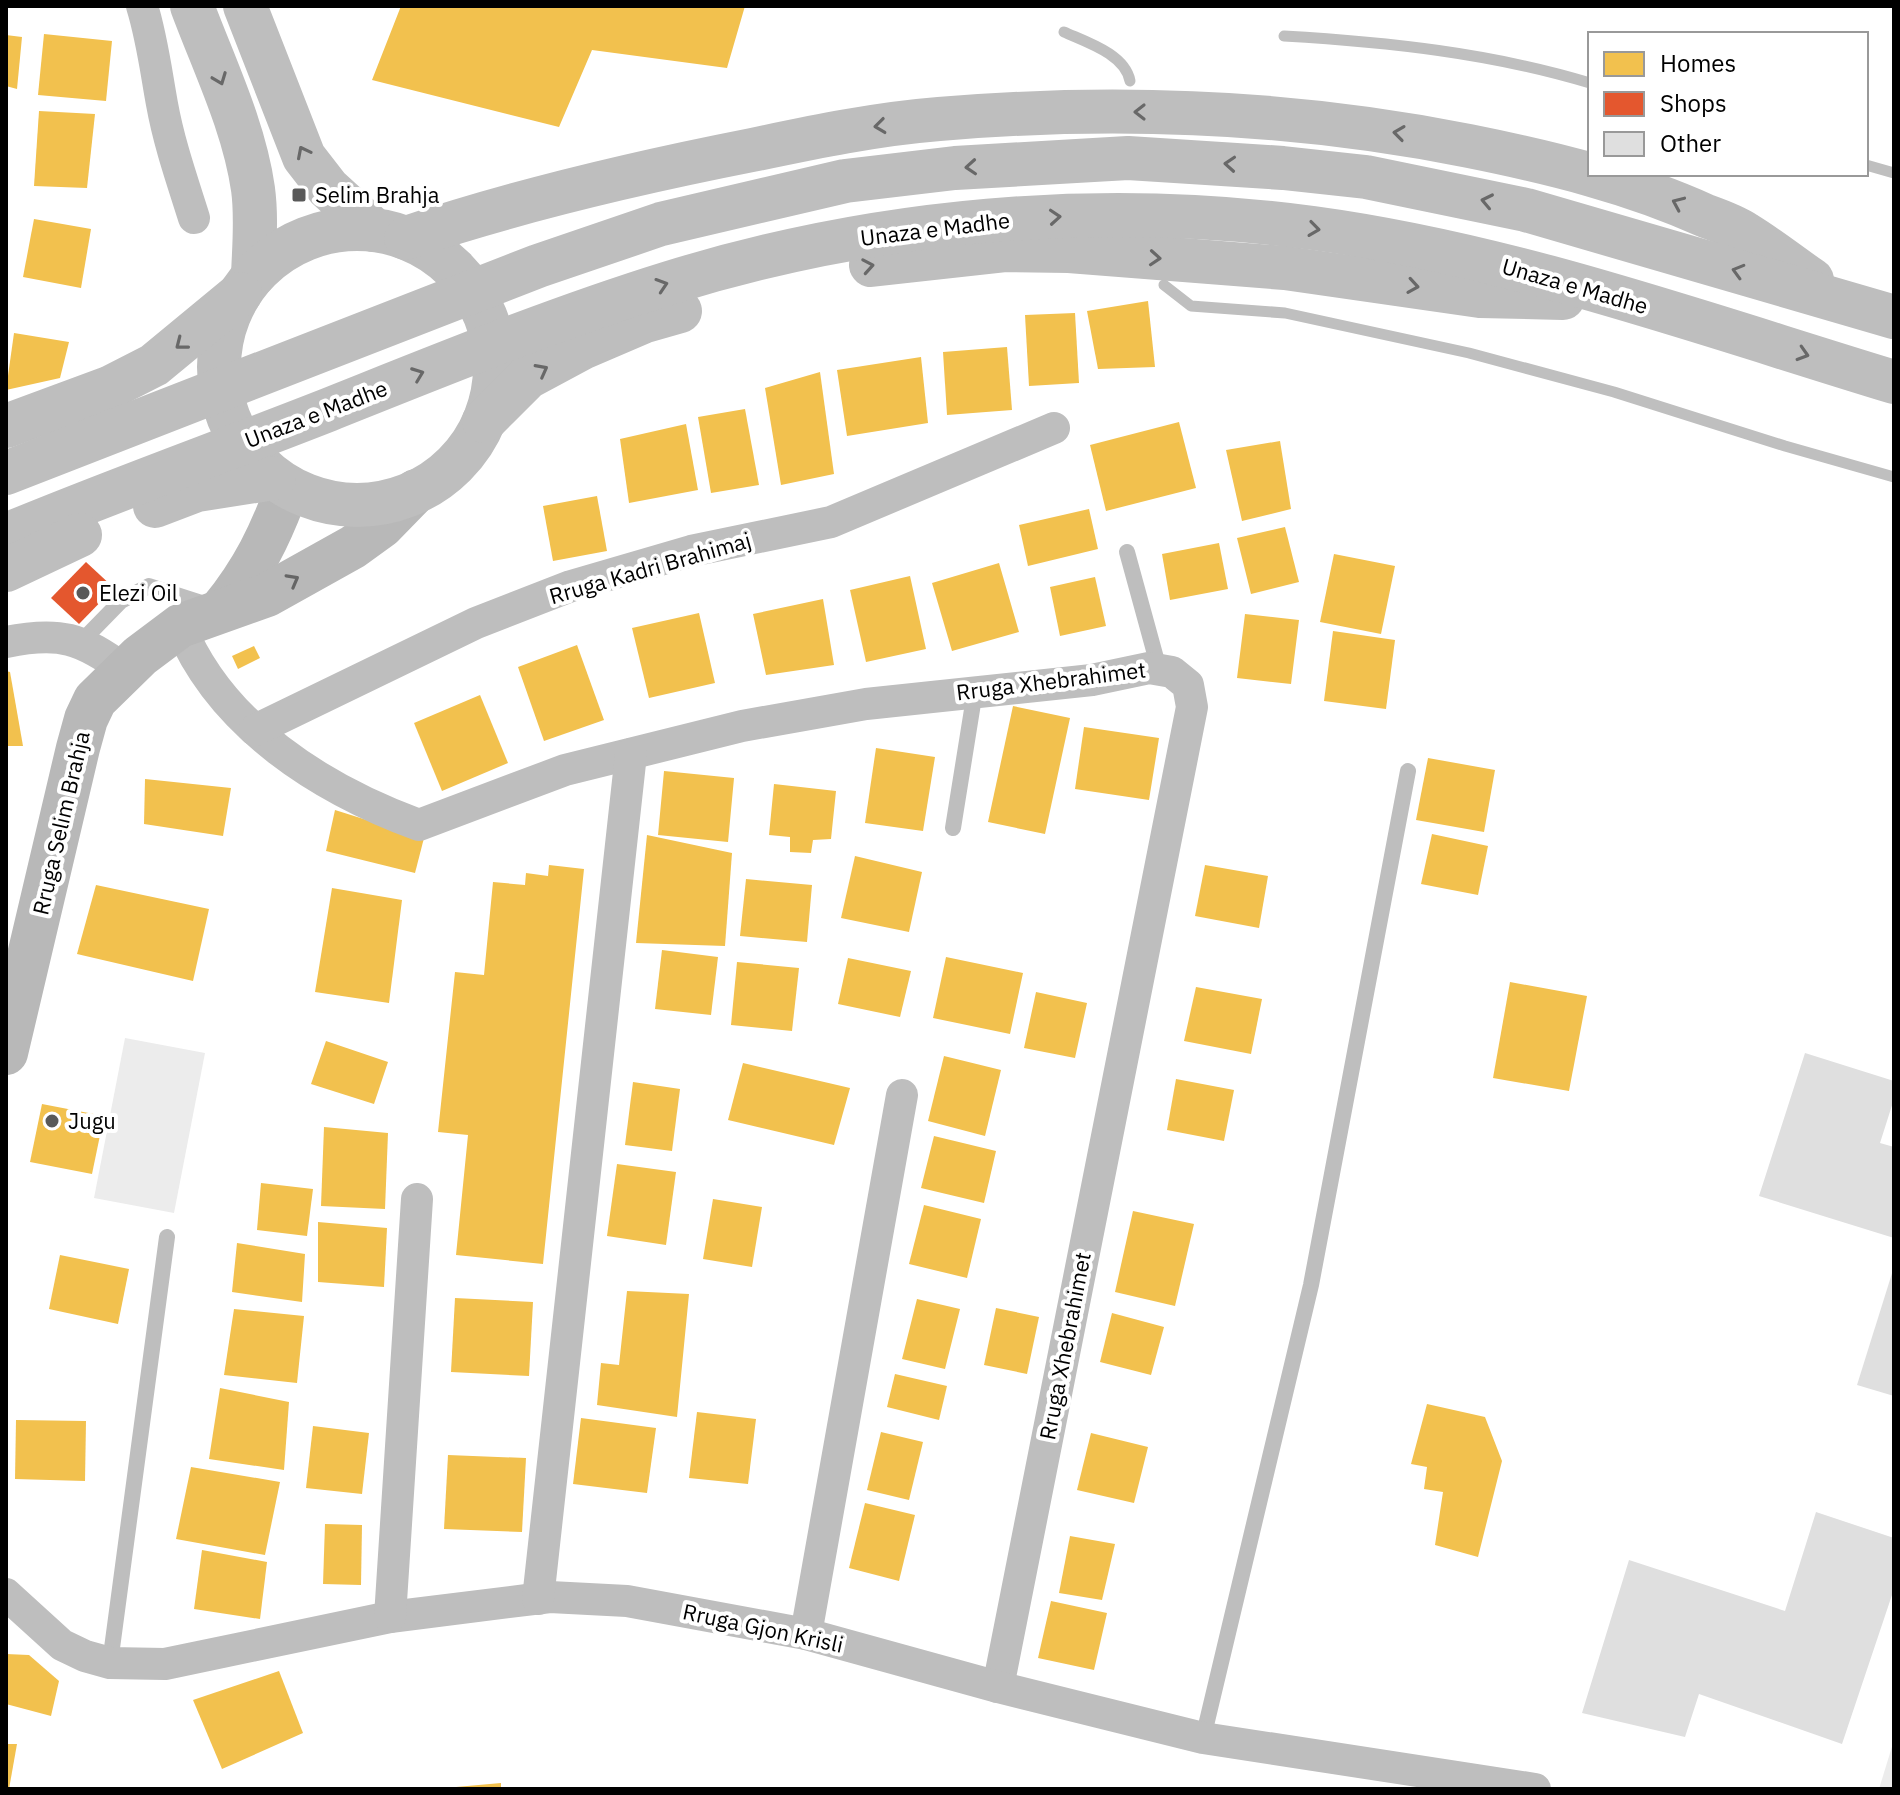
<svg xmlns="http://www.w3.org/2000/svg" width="1900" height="1795" viewBox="0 0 1900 1795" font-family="'IBM Plex Sans',sans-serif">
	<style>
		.green { fill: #ececec }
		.homes { fill: #f2c14e }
		.shops { fill: #e4572e }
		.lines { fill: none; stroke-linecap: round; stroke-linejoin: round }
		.stream { stroke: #bfbfbf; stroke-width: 11 }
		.building { fill: #dfdfdf }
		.lane { stroke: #bebebe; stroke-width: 16 }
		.street { stroke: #bebebe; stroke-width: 32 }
		.secondary { stroke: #b8b8b8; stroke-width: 44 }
		.primary { stroke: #bebebe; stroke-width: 44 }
		.highway { stroke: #bebebe; stroke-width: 44 }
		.oneway { stroke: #686868 }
		.oneway2 { stroke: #656565 }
		.poi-dot { fill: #595959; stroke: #fff; stroke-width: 3 }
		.labels { text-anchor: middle; stroke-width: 8; stroke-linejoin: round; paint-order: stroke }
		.poi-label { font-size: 22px; fill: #000; stroke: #fff; text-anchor: start }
		.street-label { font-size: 22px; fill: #000; stroke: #fff }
	</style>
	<rect width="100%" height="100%" fill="#fff"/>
	<g class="green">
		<path d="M125 1038 205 1053 174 1213 94 1198Z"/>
		<path d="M1894 1740V1789H1879Z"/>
	</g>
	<g class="homes">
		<path d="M401 6H745L727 68 592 50 559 127 372 80Z"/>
		<path d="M44 34 112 41 106 101 38 95Z"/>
		<path d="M6 35 22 37 17 89 6 86Z"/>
		<path d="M39 111 95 114 87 188 34 186Z"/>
		<path d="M34 219 91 229 81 288 23 277Z"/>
		<path d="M1148 301 1155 367 1098 369 1087 311Z"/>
		<path d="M1075 313 1079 383 1029 386 1025 315Z"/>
		<path d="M14 333 69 342 60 378 6 390Z"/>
		<path d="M1007 347 1012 410 947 415 943 352Z"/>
		<path d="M921 357 928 423 847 436 837 370Z"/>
		<path d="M820 372 834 474 781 485 765 388Z"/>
		<path d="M745 409 759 485 711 493 698 417Z"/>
		<path d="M1179 422 1196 488 1106 511 1090 445Z"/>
		<path d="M686 424 698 490 629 503 620 439Z"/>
		<path d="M1280 441 1291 509 1242 521 1226 450Z"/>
		<path d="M597 496 607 551 553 561 543 506Z"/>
		<path d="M1089 509 1098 549 1028 566 1019 525Z"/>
		<path d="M1285 527 1299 582 1251 594 1237 538Z"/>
		<path d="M1219 543 1228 589 1170 600 1162 554Z"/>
		<path d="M1334 554 1395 566 1381 634 1320 622Z"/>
		<path d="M999 563 1019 632 952 651 932 583Z"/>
		<path d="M910 576 926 649 866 662 850 590Z"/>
		<path d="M1095 577 1106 626 1060 636 1050 587Z"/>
		<path d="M823 599 834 665 766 675 753 614Z"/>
		<path d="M699 613 715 683 649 698 632 628Z"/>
		<path d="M1245 614 1299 620 1291 684 1237 678Z"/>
		<path d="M1333 631 1395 640 1386 709 1324 701Z"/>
		<path d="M577 645 604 720 544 741 518 667Z"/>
		<path d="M254 646 260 658 238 669 232 656Z"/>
		<path d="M6 671 10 672 23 746H6Z"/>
		<path d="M480 695 508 763 442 791 414 723Z"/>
		<path d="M1013 706 1070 718 1045 834 988 822Z"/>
		<path d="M1084 727 1159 738 1149 800 1075 789Z"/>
		<path d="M876 748 935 757 923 831 865 823Z"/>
		<path d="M1428 758 1495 770 1484 832 1416 820Z"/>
		<path d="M664 771 734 778 728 842 658 835Z"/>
		<path d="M145 779 231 788 223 836 144 824Z"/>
		<path d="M774 784 836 791 831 839 813 840 811 853 790 852V837L769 835Z"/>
		<path d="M335 810 424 838 415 873 326 851Z"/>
		<path d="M1432 834 1488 846 1478 895 1421 884Z"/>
		<path d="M647 835 732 853 725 946 636 943Z"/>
		<path d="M855 856 922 872 909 932 841 918Z"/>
		<path d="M549 865 584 869 543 1264 456 1255 468 1135 438 1132 455 972 484 975 493 882 525 885 526 873 548 876Z"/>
		<path d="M1205 865 1268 876 1259 928 1195 916Z"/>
		<path d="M746 879 812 885 807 942 740 936Z"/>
		<path d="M96 885 209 909 193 981 77 954Z"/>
		<path d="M332 888 402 900 389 1003 315 992Z"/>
		<path d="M662 950 718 957 711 1015 655 1009Z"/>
		<path d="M946 957 1023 973 1010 1034 933 1018Z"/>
		<path d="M848 958 911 971 900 1017 838 1004Z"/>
		<path d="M737 962 799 968 792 1031 731 1025Z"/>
		<path d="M1510 982 1587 996 1569 1091 1493 1078Z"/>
		<path d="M1196 987 1262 999 1251 1054 1184 1041Z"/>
		<path d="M1036 992 1087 1003 1075 1058 1024 1048Z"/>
		<path d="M326 1041 388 1062 374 1104 311 1084Z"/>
		<path d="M944 1056 1001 1070 985 1136 928 1121Z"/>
		<path d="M743 1063 850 1088 834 1145 728 1120Z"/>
		<path d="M1176 1079 1234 1090 1224 1141 1167 1130Z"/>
		<path d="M633 1082 680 1089 672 1151 625 1145Z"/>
		<path d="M42 1104 104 1116 92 1174 30 1162Z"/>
		<path d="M324 1127 388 1133 385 1209 321 1206Z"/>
		<path d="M934 1136 996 1151 984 1203 921 1188Z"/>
		<path d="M617 1164 676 1172 666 1245 607 1236Z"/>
		<path d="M261 1183 313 1189 307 1236 257 1230Z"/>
		<path d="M713 1199 762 1207 752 1267 703 1259Z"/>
		<path d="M924 1205 981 1219 967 1278 909 1264Z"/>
		<path d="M1133 1211 1194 1224 1175 1306 1115 1292Z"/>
		<path d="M318 1222 387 1228 384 1287 318 1282Z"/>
		<path d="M237 1243 305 1254 302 1302 232 1292Z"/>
		<path d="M60 1255 129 1269 118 1324 49 1309Z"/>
		<path d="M627 1291 689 1294 677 1417 597 1405 601 1363 619 1365Z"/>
		<path d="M455 1298 533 1302 529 1376 451 1372Z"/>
		<path d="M917 1299 960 1309 945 1369 902 1359Z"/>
		<path d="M996 1308 1039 1317 1027 1374 984 1365Z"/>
		<path d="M234 1309 304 1316 297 1383 224 1375Z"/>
		<path d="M1112 1313 1164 1327 1151 1375 1100 1362Z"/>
		<path d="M895 1374 947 1386 939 1420 887 1407Z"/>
		<path d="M220 1388 289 1402 284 1470 209 1459Z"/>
		<path d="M1427 1404 1485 1417 1502 1461 1478 1557 1435 1545 1443 1492 1424 1489 1427 1467 1411 1464Z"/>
		<path d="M697 1412 756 1419 748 1484 689 1478Z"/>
		<path d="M581 1418 656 1428 647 1493 573 1484Z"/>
		<path d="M16 1420 86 1421 85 1481 15 1479Z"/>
		<path d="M313 1426 369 1433 362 1494 306 1488Z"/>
		<path d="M881 1432 923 1442 909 1500 867 1490Z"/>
		<path d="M1091 1433 1148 1447 1134 1503 1077 1490Z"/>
		<path d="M448 1455 526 1458 522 1532 444 1529Z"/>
		<path d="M191 1467 280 1482 265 1555 176 1539Z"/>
		<path d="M865 1503 915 1515 899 1581 849 1568Z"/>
		<path d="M325 1524 362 1525 361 1585 323 1584Z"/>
		<path d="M1070 1536 1115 1544 1102 1600 1059 1593Z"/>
		<path d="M202 1550 267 1562 260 1619 194 1609Z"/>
		<path d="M1051 1601 1107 1613 1094 1670 1038 1658Z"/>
		<path d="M6 1654 29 1655 59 1681 51 1716 6 1704Z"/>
		<path d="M279 1671 303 1733 222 1769 193 1700Z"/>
		<path d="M6 1744H17L9 1789H6Z"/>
		<path d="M501 1783V1789H456V1787Z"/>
	</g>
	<path class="shops" d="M86 562 114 588 79 624 51 598Z"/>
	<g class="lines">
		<g class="stream">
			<path d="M1064 32C1086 42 1125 54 1130 81"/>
			<path d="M1284 36C1387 42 1491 53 1590 83"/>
			<path d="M1866 165 1894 173"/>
			<path d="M1164 285 1191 306 1285 313 1469 353 1614 392 1785 446 1894 477"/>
		</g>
	</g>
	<g class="building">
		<path d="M1805 1053 1894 1081V1099L1880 1143 1894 1147V1238L1759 1196Z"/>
		<path d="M1893 1270 1894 1271V1396L1857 1385Z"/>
		<path d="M1816 1512 1894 1538V1589L1842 1744 1699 1694 1685 1737 1582 1713 1629 1560 1785 1611Z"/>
	</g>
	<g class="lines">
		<g class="lane">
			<path d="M1127 552 1159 669"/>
			<path d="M81 642 121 601 149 586 208 605"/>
			<path d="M953 828 975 691"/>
			<path d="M110 1663 167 1237"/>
			<path d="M1203 1738 1311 1285 1408 771"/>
		</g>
		<g class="street">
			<path d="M142 6C152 38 156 71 162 104 169 143 182 180 194 218"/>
			<path d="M180 626C221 726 321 789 419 825L565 770 742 726 866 704 1092 680 1149 668 1172 672 1188 685 1192 707 998 1687"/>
			<path d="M6 642C60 631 81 638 125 670"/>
			<path d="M255 730 476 623 571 586 691 551 831 522 1054 428"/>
			<path d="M6 1594 62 1645 85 1656 110 1663 165 1664 390 1617 550 1597 627 1601 806 1634 998 1687 1203 1738 1535 1789"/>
			<path d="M538 1599 631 754"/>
			<path d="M390 1617 417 1199"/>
			<path d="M806 1634 902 1095"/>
		</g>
		<g class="secondary">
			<path d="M221 610C253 571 271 534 288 487"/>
			<path d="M6 1053 78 748 86 719 95 700 140 656 180 626 267 595 353 547 382 526 416 491"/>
		</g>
		<g class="primary">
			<path d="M192 6C214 65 244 126 253 189 257 218 254 247 253 276"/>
			<path d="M245 6 304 157 328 188 374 230"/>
			<circle cx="357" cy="367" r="138"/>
		</g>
		<g class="highway">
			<path d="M406 238C519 200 635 173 752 150 814 137 876 124 939 119 1117 104 1294 111 1469 146 1549 162 1631 182 1706 216 1720 221 1734 226 1746 234 1769 248 1790 265 1812 280"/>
			<path d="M871 265 1007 250 1069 251 1285 268 1480 296 1563 298"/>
			<path d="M484 421 528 377 582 348 645 321 680 311"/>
			<path d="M6 426 109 388 154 365 240 294"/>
			<path d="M6 473 538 266 661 224 845 181 955 168 1128 158 1283 168 1366 177 1526 210 1894 317"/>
			<path d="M155 506 197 490 274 478"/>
			<path d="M6 535C112 491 221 452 328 410 441 365 553 319 669 283 876 219 1098 199 1313 228 1512 255 1703 324 1894 382"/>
			<path d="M6 570 80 535"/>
		</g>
	</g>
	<defs><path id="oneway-chevron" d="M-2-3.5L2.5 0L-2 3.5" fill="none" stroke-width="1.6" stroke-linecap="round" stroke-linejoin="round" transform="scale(2)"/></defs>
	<g class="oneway">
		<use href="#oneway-chevron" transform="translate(220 79) rotate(69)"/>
		<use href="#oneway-chevron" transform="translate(1140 112) rotate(-180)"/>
		<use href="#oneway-chevron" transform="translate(880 126) rotate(173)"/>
		<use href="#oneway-chevron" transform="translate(1399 133) rotate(-172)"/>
		<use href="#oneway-chevron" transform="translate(303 152) rotate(-117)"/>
		<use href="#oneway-chevron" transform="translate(1230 164) rotate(-176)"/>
		<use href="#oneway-chevron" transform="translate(971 167) rotate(176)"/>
		<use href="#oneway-chevron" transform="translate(1487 201) rotate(-168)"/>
		<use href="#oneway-chevron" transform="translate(1678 203) rotate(-156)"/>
		<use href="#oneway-chevron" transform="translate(1055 217) rotate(-4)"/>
		<use href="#oneway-chevron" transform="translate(1314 229) rotate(8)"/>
		<use href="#oneway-chevron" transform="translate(1155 258) rotate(4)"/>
		<use href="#oneway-chevron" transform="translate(868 266) rotate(-10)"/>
		<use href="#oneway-chevron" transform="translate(1738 271) rotate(-164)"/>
		<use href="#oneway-chevron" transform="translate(662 285) rotate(-18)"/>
		<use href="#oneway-chevron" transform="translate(1413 286) rotate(9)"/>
		<use href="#oneway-chevron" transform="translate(181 344) rotate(142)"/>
		<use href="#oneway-chevron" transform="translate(1803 354) rotate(17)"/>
		<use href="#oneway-chevron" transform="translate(542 370) rotate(-28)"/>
		<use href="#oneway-chevron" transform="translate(418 374) rotate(-21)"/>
	</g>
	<use class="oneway2" href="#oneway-chevron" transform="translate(293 580) rotate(-29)"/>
	<g class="poi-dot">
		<rect x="291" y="187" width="16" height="16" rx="4"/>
		<circle cx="83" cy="593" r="8"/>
		<circle cx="52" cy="1121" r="8"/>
	</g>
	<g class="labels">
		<g class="poi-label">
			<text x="315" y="203">Selim Brahja</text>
			<text x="99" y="601">Elezi Oil</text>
			<text x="68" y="1129">Jugu</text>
		</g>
		<g class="street-label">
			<text transform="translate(935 229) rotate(-7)" y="8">Unaza e Madhe</text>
			<text transform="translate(1575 286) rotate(16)" y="8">Unaza e Madhe</text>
			<text transform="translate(316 414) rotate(-21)" y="8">Unaza e Madhe</text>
			<text transform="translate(650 568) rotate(-16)" y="8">Rruga Kadri Brahimaj</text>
			<text transform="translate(1051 681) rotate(-7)" y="8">Rruga Xhebrahimet</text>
			<text transform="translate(61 823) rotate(-77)" y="8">Rruga Selim Brahja</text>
			<text transform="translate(1065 1346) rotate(-79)" y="8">Rruga Xhebrahimet</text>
			<text transform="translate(763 1628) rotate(12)" y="8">Rruga Gjon Krisli</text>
		</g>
	</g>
	<rect width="1900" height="1795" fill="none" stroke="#000000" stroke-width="16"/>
	<rect x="1588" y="32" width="280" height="144" fill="#ffffff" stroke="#999999" stroke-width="2"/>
	<rect x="1604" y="52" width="40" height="24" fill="#f2c14e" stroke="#999999" stroke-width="2"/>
	<text x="1660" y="72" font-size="24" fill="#000000">Homes</text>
	<rect x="1604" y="92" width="40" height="24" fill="#e4572e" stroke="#999999" stroke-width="2"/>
	<text x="1660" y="112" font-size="24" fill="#000000">Shops</text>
	<rect x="1604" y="132" width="40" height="24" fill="#dfdfdf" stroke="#999999" stroke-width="2"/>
	<text x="1660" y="152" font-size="24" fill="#000000">Other</text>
</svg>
